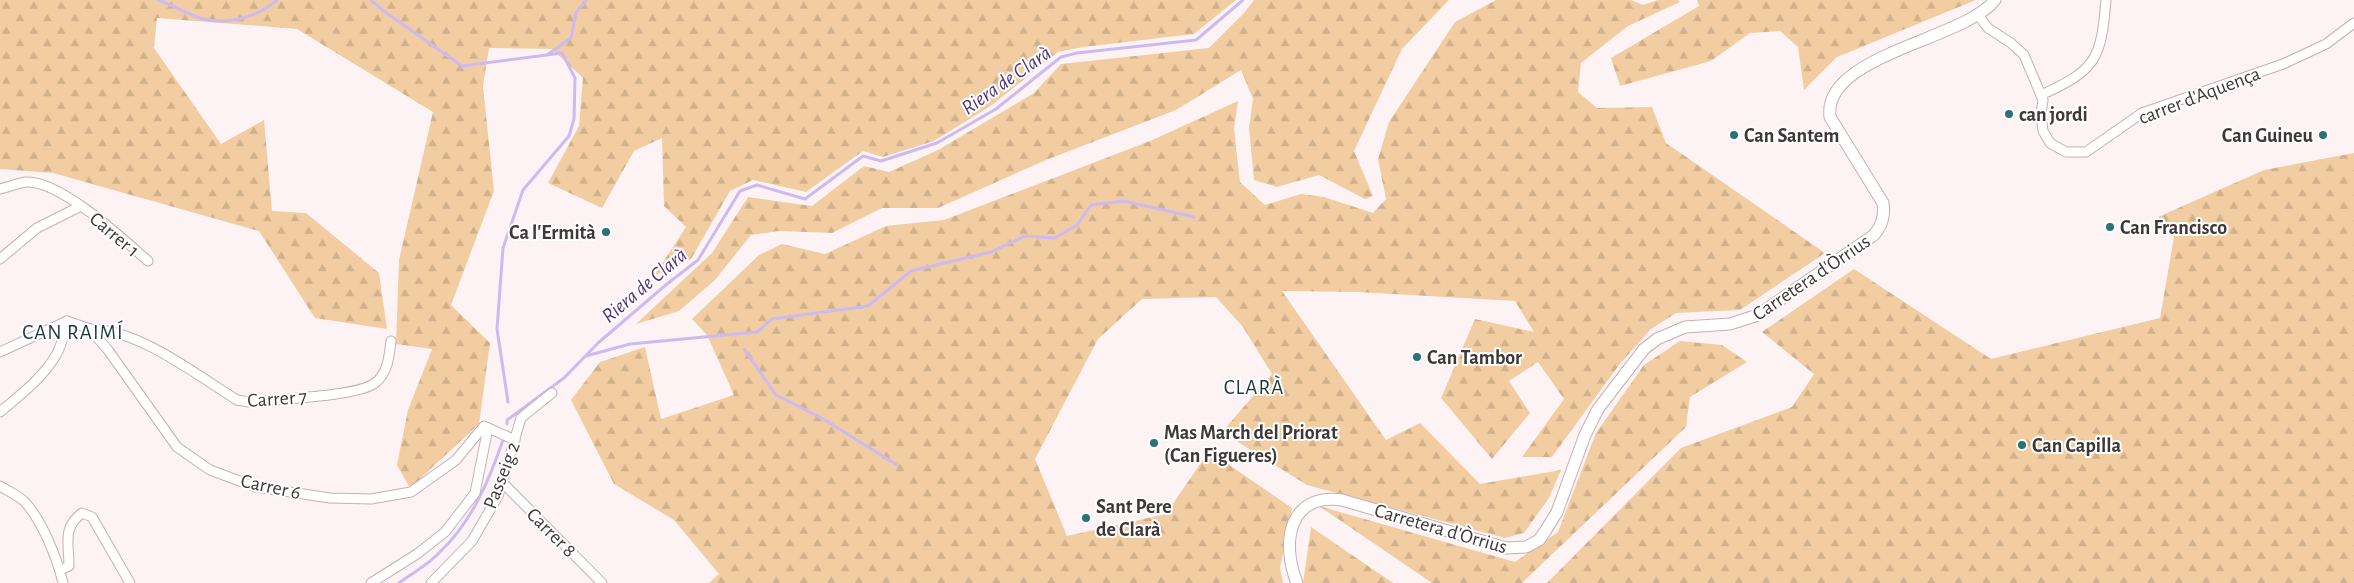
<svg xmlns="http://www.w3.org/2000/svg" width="2354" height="583" viewBox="0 0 2354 583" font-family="'Alegreya Sans',sans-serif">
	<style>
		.forest { fill: url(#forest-firs) }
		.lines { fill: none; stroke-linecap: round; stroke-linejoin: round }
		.stream { stroke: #cdbaf2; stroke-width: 3 }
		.minor-casing { stroke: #c7afb3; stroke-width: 11 }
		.tertiary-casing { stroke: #c7afb3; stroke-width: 13 }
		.minor { stroke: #fff; stroke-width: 9 }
		.tertiary { stroke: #fff; stroke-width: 11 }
		.poi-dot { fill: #297378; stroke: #fff; stroke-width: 2 }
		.labels { text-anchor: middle; stroke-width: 4; stroke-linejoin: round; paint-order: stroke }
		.street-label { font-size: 20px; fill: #403739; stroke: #fff }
		.poi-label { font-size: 20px; font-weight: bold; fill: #403739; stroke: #fff; text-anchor: start }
		.water-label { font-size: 21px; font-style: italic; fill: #503578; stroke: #fff }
		.neighbourhood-label { font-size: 21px; letter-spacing: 1px; fill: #1a3c3f; stroke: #fff }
	</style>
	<defs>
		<pattern id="forest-firs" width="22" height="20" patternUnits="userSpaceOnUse" patternTransform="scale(1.25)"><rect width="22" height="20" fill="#f2cda2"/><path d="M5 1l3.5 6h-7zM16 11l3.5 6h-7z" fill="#d1b18c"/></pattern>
	</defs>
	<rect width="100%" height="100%" fill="#fdf3f5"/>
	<g class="forest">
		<path d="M0 0H1236L1194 34 1083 47 1058 52 992 105 934 141 883 157 863 151 806 192 753 180 730 191 691 259 654 276 686 227 664 206 662 138 634 151 602 208 548 183 579 126 583 78 552 49 489 48 483 86 494 191 451 305 490 343 479 424 410 488 397 465 408 410 432 349 396 344 399 260 433 112 297 29 157 18 154 48 221 144 264 120 272 211 306 213 379 273 387 329 315 318 259 231 53 173 0 169Z"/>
		<path d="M1254 0H1449L1402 49 1354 151 1373 196 1365 199 1319 175 1277 187 1254 180 1249 128 1253 99 1241 70 1176 110 1046 160 938 208H882L832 233 779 231 751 235 715 280 679 311 636 324 712 253 748 197 812 206 864 166 889 172 938 150 1034 93 1061 64 1209 48 1244 13Z"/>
		<path d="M1496 0H1631L1643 5 1658 0H1678L1680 2 1628 26 1581 63 1578 92 1597 108 1652 107 1666 143 1825 253 1740 310 1676 313 1651 329 1619 365 1552 457H1522L1564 399 1538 362 1509 381 1530 413 1492 459 1441 398 1475 319 1534 332 1515 301 1358 292 1282 291 1386 440 1420 423 1480 484 1561 470 1549 498 1524 533 1505 538 1307 485 1222 432 1272 374 1243 327 1216 297 1142 299 1098 339 1035 459 1067 536 1166 514 1209 451 1292 508 1280 568 1283 583H709L719 574 674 520 614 484 571 400 600 362 645 347 661 419 734 395 707 335 692 319 759 255 782 244 825 254 886 226 944 220 1150 141 1238 101 1234 129 1240 182 1265 205 1301 194 1324 197 1373 213 1386 199 1378 159 1389 122 1455 22Z"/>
		<path d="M1697 0H1976L1837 57 1804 90 1798 47 1780 31 1750 33 1711 61 1620 86 1611 58 1699 6Z"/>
		<path d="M2354 153V583H1547L1681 448 1792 407 1814 374 1762 332 1854 269 1991 359 2160 318 2174 237 2158 217 2264 170Z"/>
		<path d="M1680 341 1722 345 1747 362 1690 397 1686 427 1522 583H1432L1319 506 1515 562 1558 532 1596 433 1644 365Z"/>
		<path d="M1311 527 1393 583H1303Z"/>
	</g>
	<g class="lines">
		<g class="stream">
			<path d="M158 0C171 4 182 11 194 16 222 27 255 19 277 0"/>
			<path d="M371 0 385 12 462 66 562 53 575 78 574 119 569 136 523 190 503 248 497 329 508 402"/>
			<path d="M547 55 571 38 576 13 586 0"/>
			<path d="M744 349 776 395 825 420 897 465"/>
			<path d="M586 356 630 344 757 332 772 319 868 306 911 271 991 252 1025 236 1055 238 1077 225 1091 205 1124 201 1194 217"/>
			<path d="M507 424V420L564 378 598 343 667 284 698 260 740 191 757 185 805 199 863 156 881 161 937 143 996 109 1061 57 1077 53 1196 40 1243 0"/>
			<path d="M399 583C412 573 428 565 439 553 471 523 489 481 503 440"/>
		</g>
		<g class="minor-casing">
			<g id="minor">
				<path d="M1978 15 1988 28 2011 43 2024 55 2043 100 2041 114 2043 131 2050 143 2066 152H2086L2142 113 2283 64 2326 44 2354 23"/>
				<path d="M2041 95C2096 70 2101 60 2106 0"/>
				<path d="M0 189C8 187 18 183 26 182 60 180 123 239 148 261"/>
				<path d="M0 259 37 228 81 206"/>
				<path d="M67 321 90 329 108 350 177 447 210 470 256 487 330 498 371 499 411 492 456 460 484 426 515 440"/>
				<path d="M90 329C138 329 197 375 237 400L249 402C275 399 356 397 375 383 388 373 389 357 391 341"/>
				<path d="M0 352 67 321"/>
				<path d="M0 412C20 395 42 379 56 355 62 346 64 332 67 321"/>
				<path d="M502 482 602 583"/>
				<path d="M0 486C8 491 17 495 24 501 42 520 57 558 63 583"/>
				<path d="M60 570 69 566C69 543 62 528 82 513L92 517 130 583"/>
				<path d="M371 583 417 554 445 532 475 493 488 428"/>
				<path d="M431 583 472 541 498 496 521 418 552 393"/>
			</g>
		</g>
		<g class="tertiary-casing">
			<path id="tertiary" d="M1297 583C1281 543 1288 493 1342 500L1506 548 1526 547 1539 540 1546 530 1557 512 1585 435 1598 409 1644 349 1657 339 1685 327 1730 324 1758 315 1874 235C1882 225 1885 216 1883 203L1830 117C1822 55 1964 40 1995 0"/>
		</g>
		<use href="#minor" class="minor"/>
		<use href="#tertiary" class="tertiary"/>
	</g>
	<g class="poi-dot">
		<circle cx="2009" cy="114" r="5"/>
		<circle cx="1734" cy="135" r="5"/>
		<circle cx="2323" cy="135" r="5"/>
		<circle cx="2110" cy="227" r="5"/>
		<circle cx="606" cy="232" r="5"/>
		<circle cx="1417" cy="357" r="5"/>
		<circle cx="1154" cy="443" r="5"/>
		<circle cx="2022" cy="445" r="5"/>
		<circle cx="1086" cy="518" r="5"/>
	</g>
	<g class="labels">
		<g class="street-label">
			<text transform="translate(2199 95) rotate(-21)" y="7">carrer d'Aquença</text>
			<text transform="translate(115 234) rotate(40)" y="7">Carrer 1</text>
			<text transform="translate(1811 277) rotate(-34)" y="7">Carretera d'Òrrius</text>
			<text transform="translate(277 398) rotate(-4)" y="7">Carrer 7</text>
			<text transform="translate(501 475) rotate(-69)" y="7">Passeig 2</text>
			<text transform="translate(271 486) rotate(12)" y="7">Carrer 6</text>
			<text transform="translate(1441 528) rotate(16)" y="7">Carretera d'Òrrius</text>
			<text transform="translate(552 532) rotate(45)" y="7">Carrer 8</text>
		</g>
		<g class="poi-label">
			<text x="2019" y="121">can jordi</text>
			<text x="1744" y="142">Can Santem</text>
			<text x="2313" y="142" text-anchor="end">Can Guineu</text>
			<text x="2120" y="234">Can Francisco</text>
			<text x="596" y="239" text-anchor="end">Ca l'Ermità</text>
			<text x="1427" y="364">Can Tambor</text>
			<text x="1164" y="439">Mas March del Priorat<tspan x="1164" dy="23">(Can Figueres)</tspan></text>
			<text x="2032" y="452">Can Capilla</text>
			<text x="1096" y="513">Sant Pere<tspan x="1096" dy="23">de Clarà</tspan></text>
		</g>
		<g class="water-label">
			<text transform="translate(1006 80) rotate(-35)" y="7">Riera de Clarà</text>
			<text transform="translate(644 285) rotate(-40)" y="7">Riera de Clarà</text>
		</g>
		<g class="neighbourhood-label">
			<text x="73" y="339">CAN RAIMÍ</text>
			<text x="1254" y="394">CLARÀ</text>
		</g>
	</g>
</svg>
